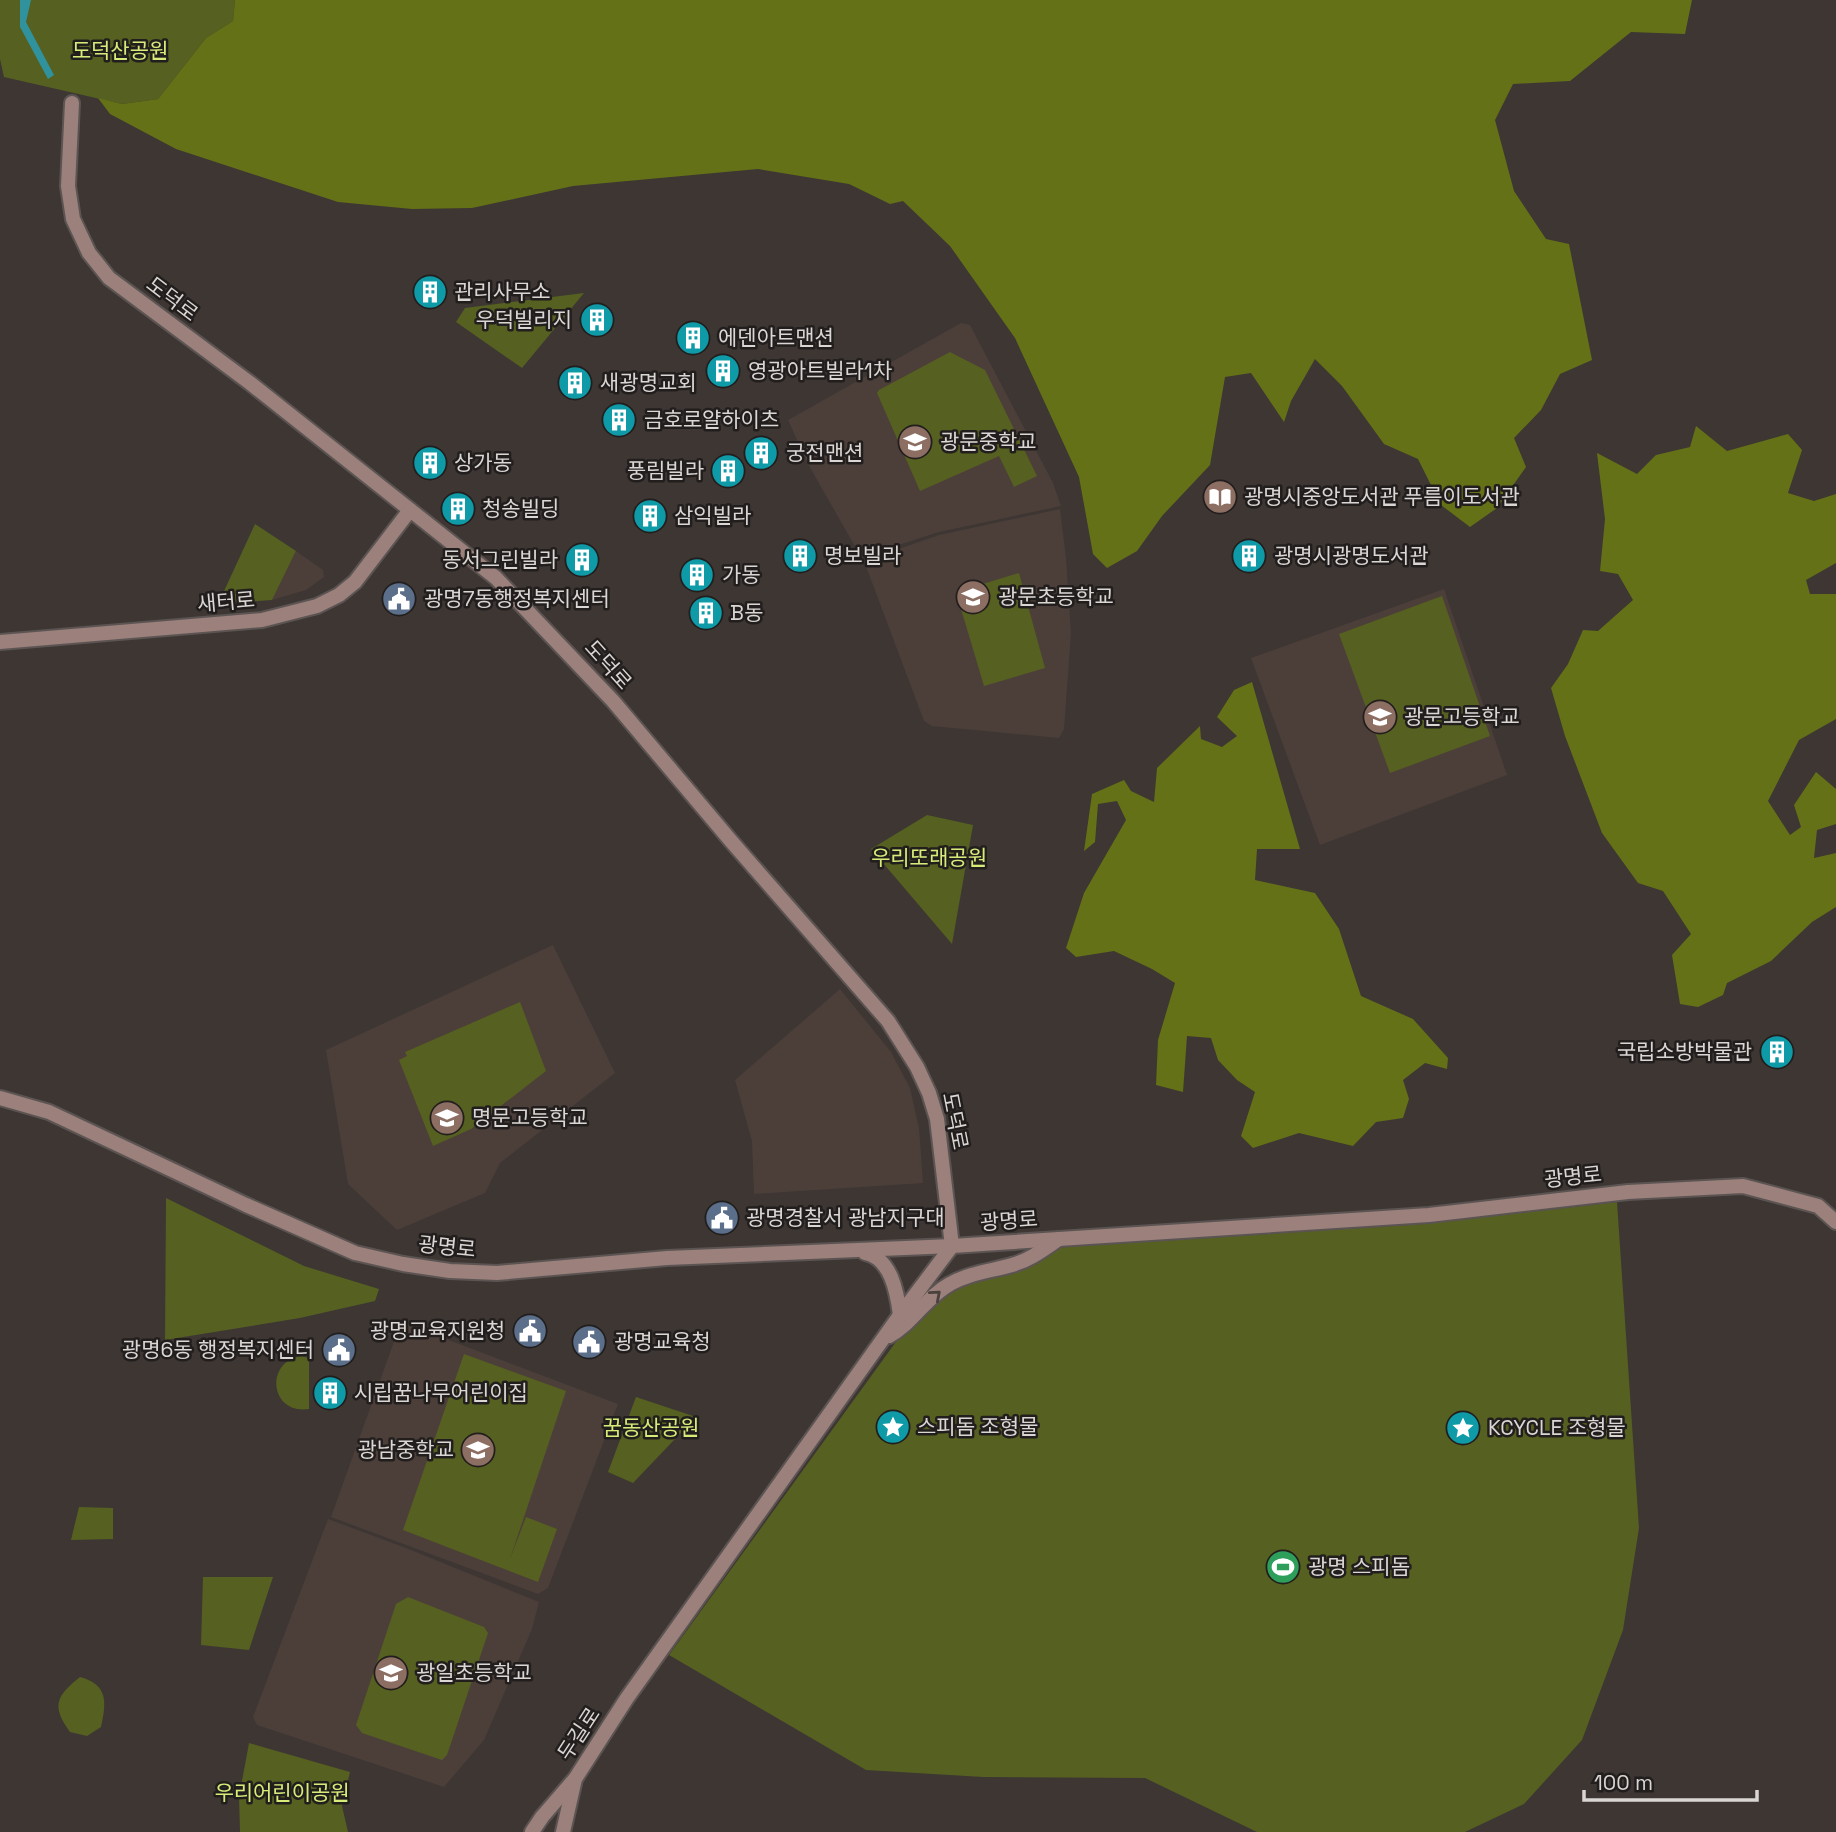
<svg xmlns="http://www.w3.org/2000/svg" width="1836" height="1832" viewBox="0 0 1836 1832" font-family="'Space Grotesk','Noto Sans KR',sans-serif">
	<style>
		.built { fill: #4c3f39 }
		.green { fill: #566020 }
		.forest { fill: #647116 }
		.water { fill: #2f929c }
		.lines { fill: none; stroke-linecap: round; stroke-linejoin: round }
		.secondary-casing { stroke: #5b5452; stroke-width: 18 }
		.secondary { stroke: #9b807b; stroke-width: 14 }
		.oneway { stroke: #4c403e }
		.labels { text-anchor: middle; stroke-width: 5; stroke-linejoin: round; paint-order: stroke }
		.park-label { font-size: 21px; fill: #d6eb78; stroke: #211e1d }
		.poi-label { font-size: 21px; fill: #dad6d4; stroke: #211e1d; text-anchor: start }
		.street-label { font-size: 21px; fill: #dad6d4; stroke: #211e1d }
	</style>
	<rect width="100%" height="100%" fill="#3d3633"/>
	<g class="built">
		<path d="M961 323 970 325 1053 483 1061 506 939 532 861 557 808 464 788 420Z"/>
		<path d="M1060 509 1066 558 1071 633 1064 729 1059 738 932 726 924 721 864 561 939 535Z"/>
		<path d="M296 551 323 570 324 577 306 590 272 600Z"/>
		<path d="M1444 589 1507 775 1320 845 1251 658Z"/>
		<path d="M553 945 615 1073 500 1163 485 1193 397 1230 348 1184 326 1050Z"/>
		<path d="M840 989 891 1052 910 1088 919 1128 923 1183 754 1194 752 1141 735 1080Z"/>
		<path d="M401 1322 618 1404 548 1588 538 1594 331 1517Z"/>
		<path d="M328 1519 406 1548 539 1602 532 1629 484 1740 444 1787 257 1725 253 1717Z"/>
	</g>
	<g class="green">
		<path d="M0 0H235L233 21 206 38 158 99 122 104 4 77 0 59Z"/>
		<path d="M584 293 522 368 456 322 465 308Z"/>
		<path d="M950 352 985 370 1037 476 1014 487 999 456 920 491 877 393 879 390Z"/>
		<path d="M255 524 296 551 272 600 225 603 231 596 224 591Z"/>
		<path d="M1019 573 1045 668 984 686 956 592Z"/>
		<path d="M1442 596 1490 736 1390 773 1339 634Z"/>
		<path d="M927 815 973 825 952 944 871 849Z"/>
		<path d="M520 1002 546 1071 471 1129 433 1146 399 1060 407 1056 405 1052Z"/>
		<path d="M166 1198 304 1266 379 1289 375 1301 300 1318 165 1340Z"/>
		<path d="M1617 1202 1639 1528 1623 1630 1582 1740 1524 1804 1465 1832H1257L1145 1778 983 1777 866 1770 669 1655 940 1281 1064 1247 1423 1224Z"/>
		<path d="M464 1354 566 1391 510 1559 526 1517 557 1529 538 1582 403 1530Z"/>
		<path d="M301 1356 309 1358V1409C270 1415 264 1362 301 1356Z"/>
		<path d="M636 1397 696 1417 633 1483 608 1472Z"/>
		<path d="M79 1507 113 1508V1539L71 1540Z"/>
		<path d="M203 1577H273L249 1650 201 1645Z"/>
		<path d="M408 1597 484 1627 488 1633 447 1755 442 1760 362 1733 356 1725 396 1604Z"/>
		<path d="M80 1677C109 1685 106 1703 101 1727L87 1736 70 1732C51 1706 56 1696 80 1677Z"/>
		<path d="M249 1743 350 1772 342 1806 348 1832H240L239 1797Z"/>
	</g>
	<g class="forest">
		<path d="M235 0H1692L1685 34 1631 32 1570 81 1513 84 1495 120 1514 191 1546 239 1569 244 1592 360 1560 374 1541 410 1514 438 1526 467 1497 508 1470 527 1441 505 1418 459 1384 444 1342 386 1315 359 1291 401 1284 422 1251 373 1225 377 1210 465 1162 516 1137 551 1107 568 1093 554 1079 477 1015 338 950 246 903 201 890 204 849 184 758 169 573 186 472 208 412 209 338 202 176 149 110 114 98 98 122 104 158 99 206 38 233 21Z"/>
		<path d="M1696 426 1727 451 1788 434 1802 450 1788 493 1814 501 1836 494V563L1806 580 1810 594H1836V719L1799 740 1768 801 1790 835 1801 827 1794 805 1816 772 1836 789V824L1817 830 1814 858 1836 853V907L1812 922 1771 961 1727 983 1723 995 1698 1007 1680 1004 1672 955 1691 934 1663 891 1638 883 1602 833 1565 736 1551 688 1568 664 1583 630 1598 631 1633 600 1618 574 1600 571 1605 519 1597 453 1637 474 1656 455 1690 447Z"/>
		<path d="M1252 682 1300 849H1257L1255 880 1315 893 1339 929 1361 996 1413 1019 1448 1058 1447 1069 1425 1063 1403 1080 1409 1099 1403 1118 1376 1122 1353 1146 1299 1133 1253 1148 1241 1136 1255 1092 1237 1080 1218 1060 1211 1038 1187 1036 1183 1092 1156 1085 1158 1040 1175 983 1152 969 1114 951 1076 957 1066 948 1084 893 1126 820 1117 801 1098 804 1095 842 1084 851 1092 794 1124 780 1131 791 1154 802 1157 768 1200 726 1201 739 1222 747 1237 736 1217 717 1234 690Z"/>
	</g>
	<path class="water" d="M20 0H31L26 22 54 75 48 79 20 27Z"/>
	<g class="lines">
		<g class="secondary-casing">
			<g id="secondary">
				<path d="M72 103 68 186 73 219 89 253 109 278 250 383 496 578 613 701 731 841 888 1021 917 1067 929 1093 937 1119 952 1246"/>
				<path d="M0 642 262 620 317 606 339 595 355 582 410 510"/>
				<path d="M0 1098 49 1112 246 1205 355 1253 403 1264 450 1271 497 1273 667 1258 952 1246 1429 1215 1628 1192 1743 1186 1818 1206 1836 1222"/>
				<path d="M865 1253C891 1258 897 1292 900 1315"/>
				<path d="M889 1336C913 1323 926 1297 950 1284 969 1273 991 1271 1012 1265 1030 1260 1044 1249 1059 1239"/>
				<path d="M532 1832 542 1817 574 1780"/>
				<path d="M563 1832 575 1779 627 1698 900 1315 952 1246"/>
			</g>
		</g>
		<use href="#secondary" class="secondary"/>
	</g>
	<defs><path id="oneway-chevron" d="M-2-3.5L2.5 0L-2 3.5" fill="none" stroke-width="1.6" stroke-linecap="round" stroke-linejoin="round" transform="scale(1.75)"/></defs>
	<use class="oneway" href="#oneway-chevron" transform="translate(936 1295) rotate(-41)"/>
	<defs>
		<g id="building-disc" transform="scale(1.75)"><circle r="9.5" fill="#0f9aa8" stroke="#211e1d"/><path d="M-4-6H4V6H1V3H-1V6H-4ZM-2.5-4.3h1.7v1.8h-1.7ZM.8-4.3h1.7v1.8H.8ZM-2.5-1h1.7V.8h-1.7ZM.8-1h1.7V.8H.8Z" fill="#fff"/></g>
		<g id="school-disc" transform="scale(1.75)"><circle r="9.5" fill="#8d6e63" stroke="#211e1d"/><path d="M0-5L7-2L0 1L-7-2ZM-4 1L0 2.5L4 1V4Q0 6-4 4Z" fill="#fff"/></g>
		<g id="library-disc" transform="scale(1.75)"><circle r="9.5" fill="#8d6e63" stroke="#211e1d"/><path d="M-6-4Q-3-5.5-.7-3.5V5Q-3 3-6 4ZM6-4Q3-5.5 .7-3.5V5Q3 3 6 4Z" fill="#fff"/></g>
		<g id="civic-disc" transform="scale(1.75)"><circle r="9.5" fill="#5c6f8a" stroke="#211e1d"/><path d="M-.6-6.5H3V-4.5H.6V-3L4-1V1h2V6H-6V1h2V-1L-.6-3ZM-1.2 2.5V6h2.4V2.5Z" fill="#fff"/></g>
		<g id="sight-disc" transform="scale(1.75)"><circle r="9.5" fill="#0f9aa8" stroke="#211e1d"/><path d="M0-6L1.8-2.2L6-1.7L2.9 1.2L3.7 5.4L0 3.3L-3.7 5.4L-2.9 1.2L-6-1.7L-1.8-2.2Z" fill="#fff"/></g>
		<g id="stadium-disc" transform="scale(1.75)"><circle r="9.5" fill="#2e9e5b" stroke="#211e1d"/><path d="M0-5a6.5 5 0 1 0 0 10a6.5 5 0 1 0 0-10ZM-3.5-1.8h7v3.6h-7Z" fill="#fff"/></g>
	</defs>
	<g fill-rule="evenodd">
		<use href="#building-disc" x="430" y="292"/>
		<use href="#building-disc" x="597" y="320"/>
		<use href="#building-disc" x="693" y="338"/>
		<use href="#building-disc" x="723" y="371"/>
		<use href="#building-disc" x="575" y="383"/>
		<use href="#building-disc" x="619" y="420"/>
		<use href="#school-disc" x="915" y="442"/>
		<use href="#building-disc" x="761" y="453"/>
		<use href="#building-disc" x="430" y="463"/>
		<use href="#building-disc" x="728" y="471"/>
		<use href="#library-disc" x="1220" y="497"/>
		<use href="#building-disc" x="458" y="509"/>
		<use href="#building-disc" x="650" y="516"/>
		<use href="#building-disc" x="800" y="556"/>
		<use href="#building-disc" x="1249" y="556"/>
		<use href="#building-disc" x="582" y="560"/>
		<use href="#building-disc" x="697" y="575"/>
		<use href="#school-disc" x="973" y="597"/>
		<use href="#civic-disc" x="399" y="599"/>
		<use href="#building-disc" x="706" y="613"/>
		<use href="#school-disc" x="1380" y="717"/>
		<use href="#building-disc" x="1777" y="1052"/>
		<use href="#school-disc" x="447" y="1118"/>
		<use href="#civic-disc" x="722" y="1218"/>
		<use href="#civic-disc" x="530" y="1331"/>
		<use href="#civic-disc" x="589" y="1342"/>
		<use href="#civic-disc" x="339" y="1350"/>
		<use href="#building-disc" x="330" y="1393"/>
		<use href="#sight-disc" x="893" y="1427"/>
		<use href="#sight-disc" x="1463" y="1428"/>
		<use href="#school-disc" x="478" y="1450"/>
		<use href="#stadium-disc" x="1283" y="1567"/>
		<use href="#school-disc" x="391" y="1673"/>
	</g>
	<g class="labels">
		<g class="park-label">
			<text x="120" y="58">도덕산공원</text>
			<text x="929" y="865">우리또래공원</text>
			<text x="651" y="1435">꿈동산공원</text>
			<text x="282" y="1800">우리어린이공원</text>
		</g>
		<g class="poi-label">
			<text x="454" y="299">관리사무소</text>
			<text x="572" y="327" text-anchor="end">우덕빌리지</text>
			<text x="718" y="345">에덴아트맨션</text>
			<text x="748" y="378">영광아트빌라1차</text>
			<text x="600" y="390">새광명교회</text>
			<text x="644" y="427">금호로얄하이츠</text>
			<text x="940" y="449">광문중학교</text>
			<text x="786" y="460">궁전맨션</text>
			<text x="454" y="470">상가동</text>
			<text x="704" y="478" text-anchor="end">풍림빌라</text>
			<text x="1244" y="504">광명시중앙도서관 푸름이도서관</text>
			<text x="482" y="516">청송빌딩</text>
			<text x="674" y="523">삼익빌라</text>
			<text x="824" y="563">명보빌라</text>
			<text x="1274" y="563">광명시광명도서관</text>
			<text x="558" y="567" text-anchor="end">동서그린빌라</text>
			<text x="722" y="582">가동</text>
			<text x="998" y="604">광문초등학교</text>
			<text x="424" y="606">광명7동행정복지센터</text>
			<text x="730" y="620">B동</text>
			<text x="1404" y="724">광문고등학교</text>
			<text x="1752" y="1059" text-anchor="end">국립소방박물관</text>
			<text x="472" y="1125">명문고등학교</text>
			<text x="746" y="1225">광명경찰서 광남지구대</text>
			<text x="505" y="1338" text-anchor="end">광명교육지원청</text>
			<text x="614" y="1349">광명교육청</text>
			<text x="314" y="1357" text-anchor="end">광명6동 행정복지센터</text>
			<text x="354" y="1400">시립꿈나무어린이집</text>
			<text x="917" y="1434">스피돔 조형물</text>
			<text x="1488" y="1435">KCYCLE 조형물</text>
			<text x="454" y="1457" text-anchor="end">광남중학교</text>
			<text x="1308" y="1574">광명 스피돔</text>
			<text x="416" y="1680">광일초등학교</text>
		</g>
		<g class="street-label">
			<text transform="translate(172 299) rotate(37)" y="7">도덕로</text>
			<text transform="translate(226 602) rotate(-5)" y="7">새터로</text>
			<text transform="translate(608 665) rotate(48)" y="7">도덕로</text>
			<text transform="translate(955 1121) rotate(79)" y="7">도덕로</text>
			<text transform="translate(1573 1177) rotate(-6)" y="7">광명로</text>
			<text transform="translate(1009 1221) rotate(-4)" y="7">광명로</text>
			<text transform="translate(447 1247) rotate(6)" y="7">광명로</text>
			<text transform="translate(579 1734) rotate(-57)" y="7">두길로</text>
		</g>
	</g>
	<path d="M1584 1790v10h173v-10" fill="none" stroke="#dad6d4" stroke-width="3.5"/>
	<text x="1594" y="1790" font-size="21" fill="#dad6d4" stroke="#211e1d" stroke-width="5" paint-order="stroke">100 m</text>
</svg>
